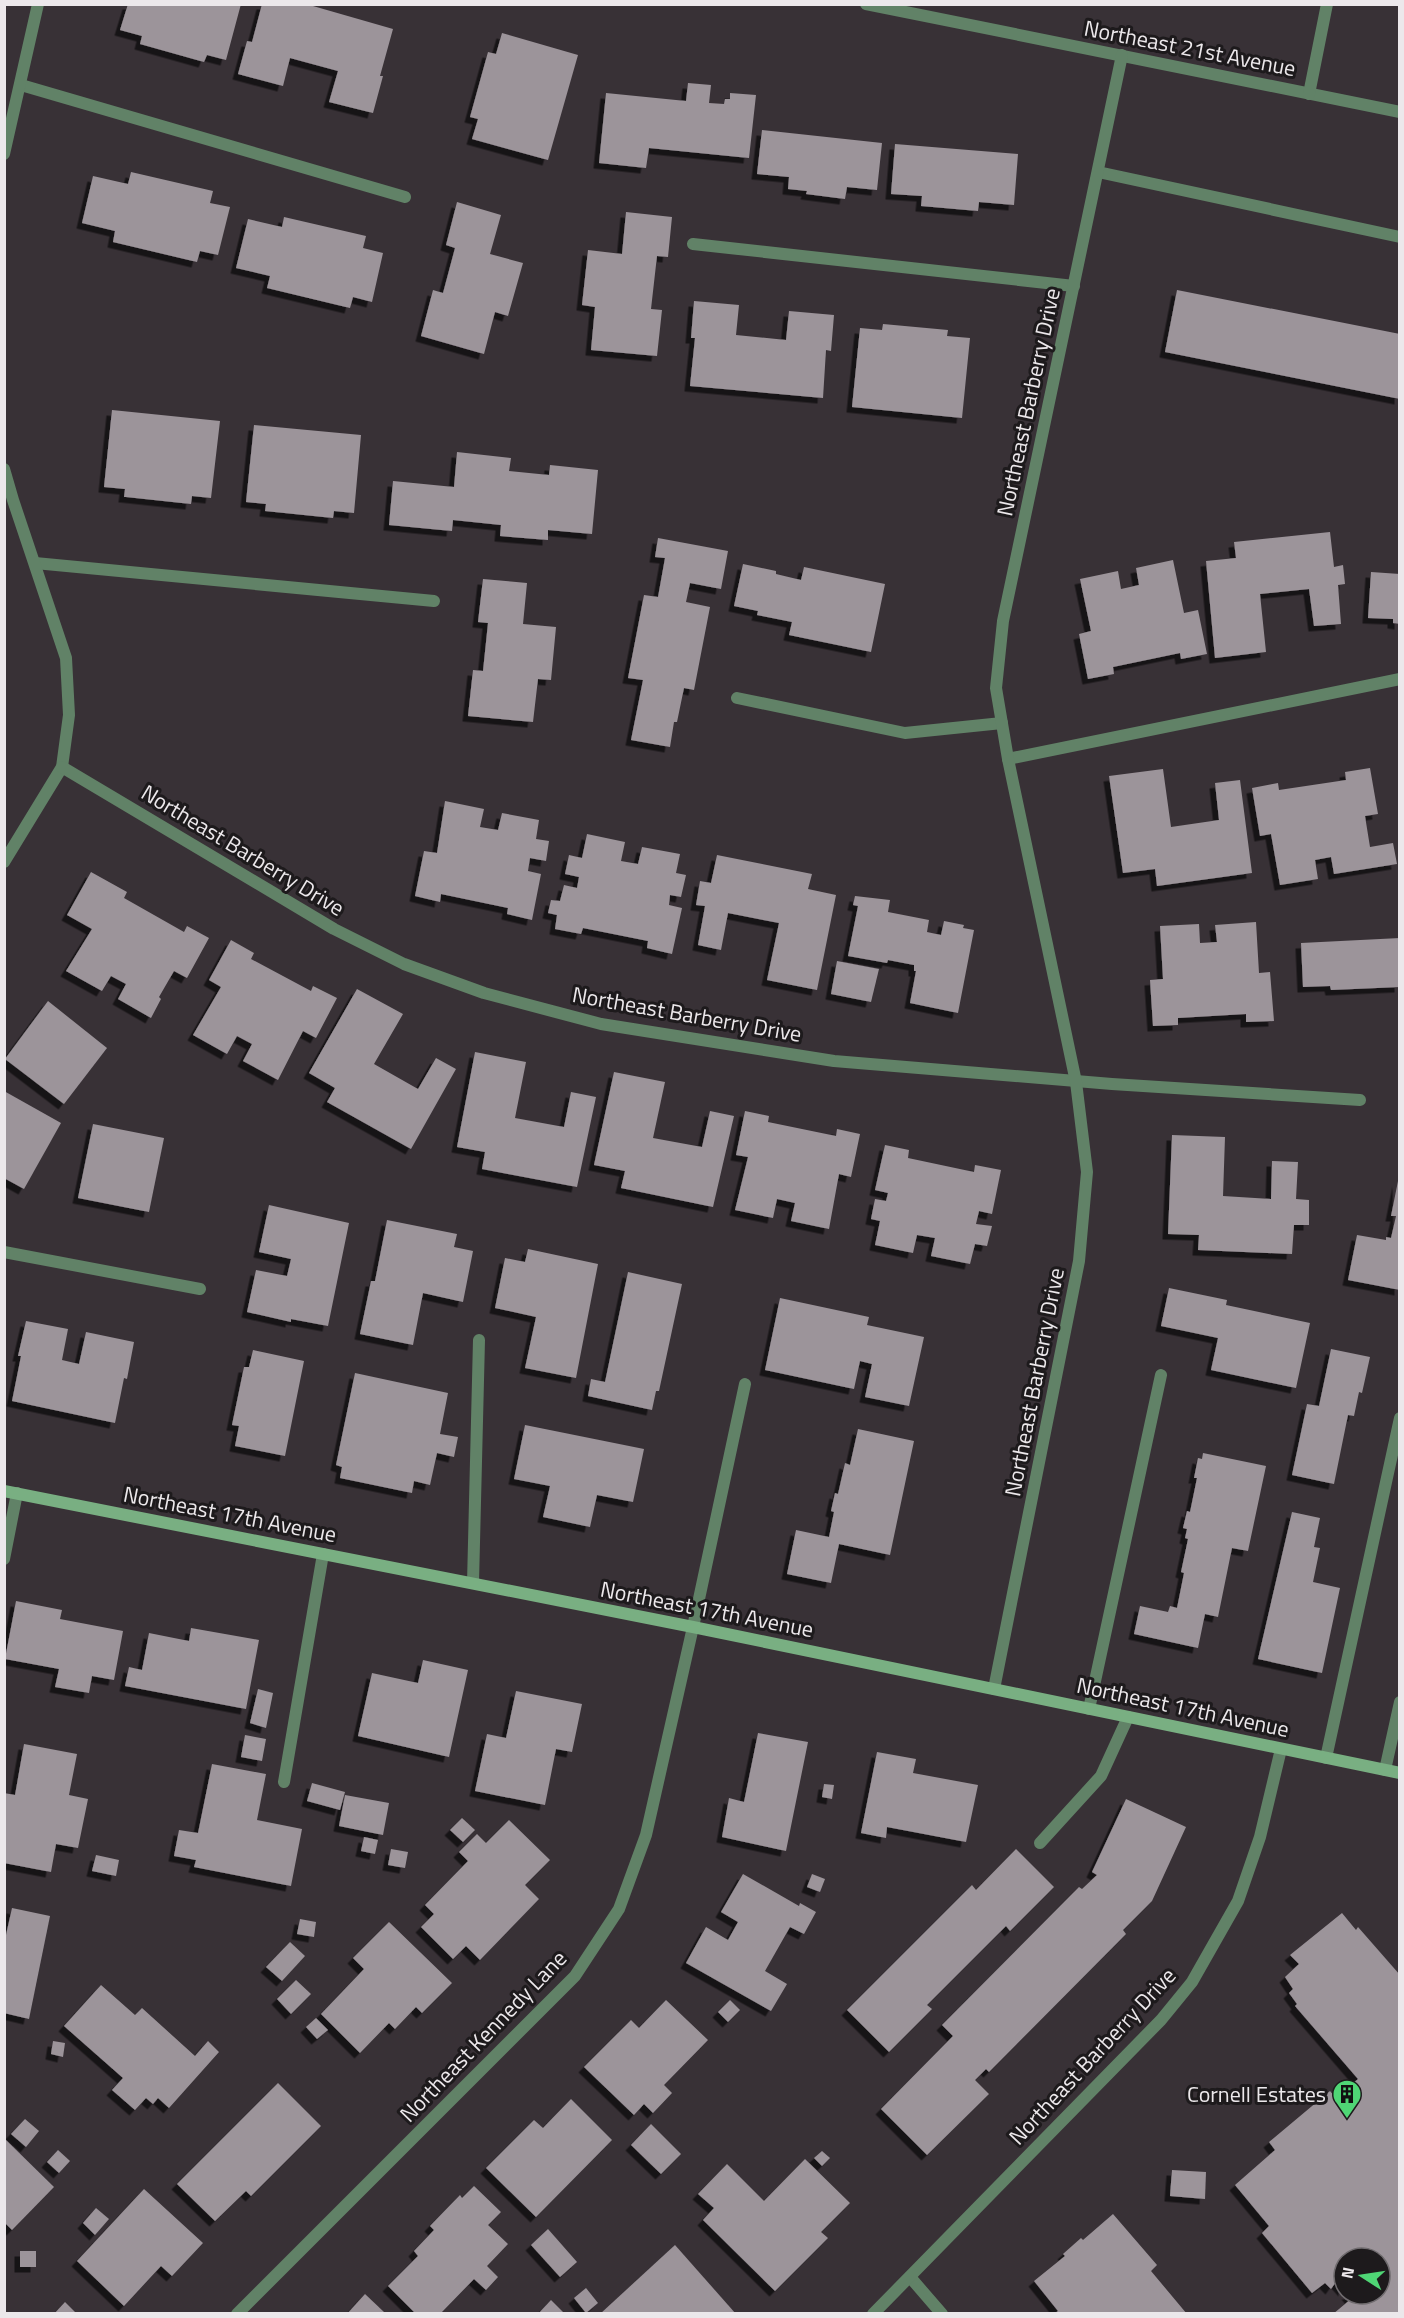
<svg xmlns="http://www.w3.org/2000/svg" width="1404" height="2318" viewBox="0 0 1404 2318" font-family="'Titillium Web',sans-serif">
	<style>
		.building { fill: #9c949a; filter: url(#shadow) }
		.lines { fill: none; stroke-linecap: round; stroke-linejoin: round }
		.lane { stroke: #618267; stroke-width: 12 }
		.street { stroke: #618267; stroke-width: 12 }
		.secondary { stroke: #79af82; stroke-width: 12 }
		.labels { text-anchor: middle; stroke-width: 6; stroke-linejoin: round; paint-order: stroke }
		.street-label { font-size: 22px; fill: #ece8eb; stroke: #1d1a1c }
		.poi-label { font-size: 22px; fill: #ece8eb; stroke: #1d1a1c; text-anchor: end }
	</style>
	<defs>
		<filter id="shadow"><feDropShadow dx="-5.5" dy="5.5" stdDeviation="0" flood-color="#0009"/></filter>
	</defs>
	<rect width="100%" height="100%" fill="#383136"/>
	<g class="building">
		<path d="M128 4H241L226 60 207 55 204 62 140 44 142 36 120 30Z"/>
		<path d="M262 4H306L393 29 380 76H383L373 113 329 102 338 71 290 58 283 86 238 74 247 41 252 42Z"/>
		<path d="M502 33 578 55 548 160 472 139 478 119 470 117 488 52 496 54Z"/>
		<path d="M688 83 711 85 709 103 724 104 725 99H730V93L756 95 749 158 649 148 646 168 599 163 606 93 686 101Z"/>
		<path d="M762 130 882 143 877 190 847 187 845 199 806 194 807 191 788 189 789 177 757 174Z"/>
		<path d="M895 144 1018 154 1014 205 979 202 978 211 921 206 922 196 891 194Z"/>
		<path d="M131 172 213 191 210 203 230 207 218 255 200 251 197 262 113 242 115 231 82 223 93 176 128 184Z"/>
		<path d="M457 202 501 215 490 254 523 263 508 316 495 312 484 354 421 336 433 290 443 293 455 248 446 245Z"/>
		<path d="M626 212 672 217 668 257 657 256 651 309 662 310 657 356 591 350 595 307 582 305 588 250 622 254Z"/>
		<path d="M284 217 366 236 363 248 383 253 372 302 353 297 350 308 267 288 270 276 236 268 248 219 282 227Z"/>
		<path d="M1177 290 1400 334V399L1165 352Z"/>
		<path d="M694 301 739 305 736 335 786 340 789 311 834 315 831 351 826 350 823 398 690 386 695 338H691Z"/>
		<path d="M883 324 948 330 947 336 970 338 962 418 852 407 860 328 882 330Z"/>
		<path d="M112 410 220 421 211 498 192 496 191 504 126 497H124L125 489 104 487Z"/>
		<path d="M254 425 361 435 354 513 334 511 333 518 265 511 266 504 246 502Z"/>
		<path d="M457 452 511 458 509 471 549 475 550 465 598 470 592 534 548 530V540L500 536 501 525 453 520 452 531 389 525 393 481 454 487Z"/>
		<path d="M1330 532 1334 567 1343 565 1345 584 1338 585 1341 624 1314 626 1309 589 1260 594 1266 652 1215 658 1206 561 1236 558 1234 542Z"/>
		<path d="M658 538 728 551 721 589 690 583 686 602 710 607 694 690 684 688 677 722H674L670 747 631 740 643 680 628 678 644 595 658 597 665 558 655 557Z"/>
		<path d="M1173 560 1184 613 1198 610 1207 654 1181 659 1180 653 1113 667 1114 674 1088 679 1079 634 1091 631 1080 579 1118 571 1121 589 1139 585 1136 568Z"/>
		<path d="M743 564 776 571V574L801 580 804 567 885 584 871 652 789 635 792 622 757 615 758 611 734 606Z"/>
		<path d="M1371 572 1400 574V624L1393 623V619L1368 618Z"/>
		<path d="M483 579 527 583 523 624 556 627 551 680 538 679 533 722 468 716 473 670 483 671 488 623 478 622Z"/>
		<path d="M1370 768 1378 814 1365 816 1370 847 1393 843 1397 864 1334 874 1331 857 1315 860 1318 879 1280 885 1271 834 1260 836 1252 788 1278 783 1279 790 1346 780 1345 772Z"/>
		<path d="M1163 769 1171 827 1219 820 1215 783 1240 780 1252 873 1157 886 1155 869 1123 873 1109 776Z"/>
		<path d="M445 801 484 809 480 827 498 830 502 813 539 820 536 839 549 841 546 861 530 858 528 871 541 874 532 920 507 914 508 908 441 894 440 902 415 896 424 851 437 853Z"/>
		<path d="M587 834 625 842 621 861 638 864 642 847 680 854 676 873 686 875 681 897 670 895 669 905 682 908 672 954 647 948 648 941 583 928 581 934 555 929 557 915 548 913 551 900 560 901 564 885 577 888 579 877 565 874 569 855 582 858Z"/>
		<path d="M717 855 812 874 808 889 836 895 817 990 767 980 779 923 728 913 721 950 698 945 705 906 696 905 700 881 711 883Z"/>
		<path d="M91 872 127 892 124 898 184 932 187 926 209 938 187 978 174 971 159 997 161 999 151 1018 118 999 126 984 111 976 102 991 66 971 92 929 67 915Z"/>
		<path d="M855 896 890 900 888 912 929 920 927 932 941 935 944 921 964 925 963 928 974 930 958 1013 910 1003 916 971H914V965L888 960 887 963 848 956 858 906 853 905Z"/>
		<path d="M1256 922 1259 973 1270 972 1274 1021 1246 1022V1014L1178 1018V1025L1153 1026 1150 980 1163 979 1160 926 1199 924 1200 943 1217 942 1215 925Z"/>
		<path d="M1400 938V987L1331 990 1330 986 1303 987 1301 943Z"/>
		<path d="M231 940 254 953 251 959 311 991 313 986 337 998 316 1038 303 1031 278 1080 243 1061 252 1044 237 1036 227 1054 193 1035 221 987 209 980Z"/>
		<path d="M837 961 879 969 871 1002 831 994Z"/>
		<path d="M357 989 403 1014 374 1064 418 1089 436 1058 456 1069 411 1149 327 1102 335 1088 309 1073Z"/>
		<path d="M48 1001 107 1048 64 1104 5 1059Z"/>
		<path d="M475 1052 526 1062 515 1118 564 1127 571 1092 596 1097 577 1187 482 1169 485 1152 457 1147Z"/>
		<path d="M614 1072 665 1082 653 1138 702 1147 710 1111 734 1116 713 1207 621 1188 625 1171 594 1165Z"/>
		<path d="M4 1091 61 1123 24 1189 4 1178Z"/>
		<path d="M745 1111 769 1116 768 1122 836 1136 837 1129 860 1134 851 1177 839 1174 829 1229 791 1221 795 1203 777 1199 773 1218 735 1210 748 1157 736 1155Z"/>
		<path d="M93 1124 164 1138 149 1212 78 1198Z"/>
		<path d="M1172 1135 1225 1137 1223 1196 1271 1199 1272 1161 1298 1162 1296 1199 1309 1200V1225H1294L1292 1254 1198 1250 1199 1235 1168 1234Z"/>
		<path d="M885 1145 909 1150 908 1158 974 1172 975 1165 1001 1170 992 1214 979 1211 976 1224 992 1226 987 1246 975 1244 970 1264 931 1256 935 1238 917 1235 913 1253 875 1245 880 1221 871 1219 875 1199 886 1201 888 1193 875 1190Z"/>
		<path d="M1398 1181 1400 1290 1348 1280 1357 1235 1386 1240V1237L1391 1238 1396 1216H1391Z"/>
		<path d="M269 1205 349 1223 328 1326 291 1319V1322L247 1312 256 1270 287 1276 291 1259 259 1252Z"/>
		<path d="M387 1220 457 1234 454 1247 473 1251 463 1302 423 1293 413 1345 360 1334 371 1281H375Z"/>
		<path d="M528 1249 598 1264 576 1378 525 1368 536 1317 495 1308 505 1258 525 1262Z"/>
		<path d="M628 1272 682 1284 659 1391H656L652 1410 588 1396 591 1379 605 1382Z"/>
		<path d="M1169 1288 1227 1300 1226 1305 1310 1323 1296 1388 1211 1370 1218 1338 1161 1326Z"/>
		<path d="M780 1298 869 1317 867 1325 924 1337 909 1406 865 1397 872 1364 860 1361 854 1389 765 1370Z"/>
		<path d="M26 1321 68 1329 62 1360 79 1364 86 1332 134 1342 127 1379 124 1378 115 1423 12 1401 21 1356H18Z"/>
		<path d="M1331 1349 1370 1357 1362 1393 1359 1392 1354 1416 1348 1415 1334 1484 1292 1475 1307 1404 1319 1406Z"/>
		<path d="M253 1350 304 1361 285 1456 235 1446 239 1426 232 1425 244 1367H249Z"/>
		<path d="M355 1373 448 1393 440 1434 458 1437 454 1457 437 1453 430 1485 414 1481 412 1493 340 1478 342 1467 336 1465Z"/>
		<path d="M525 1425 644 1449 633 1502 597 1495 590 1527 543 1517 550 1486 514 1479Z"/>
		<path d="M858 1429 914 1441 890 1555 839 1544 831 1583 787 1574 796 1530 829 1537 834 1512 831 1511 835 1493 838 1494 845 1463 850 1465Z"/>
		<path d="M1203 1453 1266 1466 1248 1551 1232 1548 1218 1617 1205 1614 1198 1648 1134 1634 1140 1606 1168 1612 1170 1606 1177 1608 1184 1573 1181 1572 1188 1539 1185 1538 1187 1529 1183 1528 1187 1511 1190 1512 1197 1478H1194L1198 1458 1202 1459Z"/>
		<path d="M1292 1512 1320 1518 1314 1547 1320 1548 1313 1582 1340 1588 1322 1673 1258 1659Z"/>
		<path d="M16 1601 62 1610 60 1619 123 1631 114 1680 92 1676 89 1693 55 1687 59 1669 5 1659Z"/>
		<path d="M191 1628 259 1640 246 1709 125 1686 129 1667 142 1670 149 1633 189 1641Z"/>
		<path d="M423 1660 468 1670 449 1757 358 1736 372 1673 418 1683Z"/>
		<path d="M258 1689 273 1693 266 1728 250 1723Z"/>
		<path d="M516 1691 582 1704 572 1752 556 1749 545 1805 475 1791 487 1734 506 1738Z"/>
		<path d="M758 1733 808 1742 786 1851 722 1837 729 1798 744 1802Z"/>
		<path d="M245 1735 266 1739 262 1761 241 1757Z"/>
		<path d="M24 1744 77 1754 69 1795 88 1799 78 1848 56 1844 51 1872 4 1863V1793L15 1795Z"/>
		<path d="M877 1752 916 1759 913 1773 978 1785 966 1842 887 1827 886 1838 861 1833Z"/>
		<path d="M212 1764 266 1774 257 1820 302 1829 291 1886 194 1867 196 1860 174 1856 179 1830 198 1833Z"/>
		<path d="M312 1783 345 1792 340 1810 307 1801Z"/>
		<path d="M824 1784 834 1785 832 1799 822 1797Z"/>
		<path d="M345 1795 389 1803 383 1835 339 1826Z"/>
		<path d="M1126 1799 1186 1827 1152 1901 1123 1930 1126 1934 989 2072 986 2069 975 2080 989 2094 927 2155 881 2109 953 2036 942 2025 1079 1887 1082 1889 1097 1875 1092 1872Z"/>
		<path d="M462 1818 475 1830 463 1842 450 1830Z"/>
		<path d="M509 1820 550 1860 525 1885 539 1899 480 1960 466 1946 453 1959 421 1927 434 1914 425 1905 468 1861 459 1852 477 1834 486 1843Z"/>
		<path d="M364 1837 378 1840 375 1854 361 1851Z"/>
		<path d="M391 1849 408 1852 405 1868 388 1865Z"/>
		<path d="M1016 1849 1054 1887 1010 1931 1006 1926 927 2005 932 2009 889 2052 847 2010 972 1885 976 1890Z"/>
		<path d="M96 1855 119 1860 116 1876 92 1871Z"/>
		<path d="M743 1874 799 1906 800 1903 816 1912 804 1934 790 1927 765 1971 787 1984 771 2011 686 1963 706 1927 728 1940 738 1922 721 1912Z"/>
		<path d="M812 1874 825 1879 820 1892 807 1887Z"/>
		<path d="M12 1908 50 1916 29 2019 4 2013V1944Z"/>
		<path d="M1342 1913 1356 1930 1358 1927 1400 1975V2314H1333L1351 2299 1347 2294H1380V2258H1344V2291L1336 2282 1331 2289 1325 2283 1312 2293 1262 2233 1269 2226 1235 2185 1275 2150 1269 2142 1330 2091 1336 2098 1358 2079 1295 2006 1297 2004 1289 1993 1293 1989 1285 1977 1299 1964 1290 1955Z"/>
		<path d="M300 1919 316 1922 314 1937 297 1934Z"/>
		<path d="M389 1922 452 1983 422 2013 416 2007 395 2029 389 2023 360 2053 321 2014 364 1969 353 1958Z"/>
		<path d="M290 1942 305 1956 282 1981 266 1967Z"/>
		<path d="M296 1980 311 1994 291 2014 277 1999Z"/>
		<path d="M101 1985 135 2015 142 2008 195 2056 208 2041 219 2052 169 2108 158 2098 153 2104 146 2098 135 2110 112 2090 123 2078 64 2026Z"/>
		<path d="M666 2000 708 2040 664 2085 672 2093 653 2113 644 2104 634 2115 584 2067 631 2020 639 2028Z"/>
		<path d="M730 2000 740 2010 728 2022 718 2012Z"/>
		<path d="M316 2018 328 2030 317 2039 306 2027Z"/>
		<path d="M53 2041 65 2043 63 2057 51 2054Z"/>
		<path d="M278 2083 321 2126 251 2196 246 2191 215 2221 177 2184Z"/>
		<path d="M571 2099 612 2140 536 2217 486 2168 534 2120 543 2128Z"/>
		<path d="M25 2119 39 2131 26 2147 11 2134Z"/>
		<path d="M651 2124 681 2154 661 2174 631 2145Z"/>
		<path d="M5 2139 54 2187 12 2230 5 2223Z"/>
		<path d="M58 2150 70 2161 59 2173 47 2162Z"/>
		<path d="M822 2151 830 2158 822 2166 814 2158Z"/>
		<path d="M805 2159 850 2203 821 2232 828 2238 775 2291 703 2220 714 2208 698 2194 727 2164 764 2201Z"/>
		<path d="M1172 2170 1206 2172 1205 2199 1170 2196Z"/>
		<path d="M474 2186 501 2212 488 2225 508 2244 487 2266 498 2277 486 2290 474 2279 440 2314H416L388 2286 418 2256 414 2251 434 2230 430 2226 460 2195 462 2198Z"/>
		<path d="M144 2189 203 2243 172 2276 161 2266 124 2306 77 2261Z"/>
		<path d="M96 2208 109 2219 95 2235 83 2223Z"/>
		<path d="M1113 2214 1157 2265 1151 2271 1187 2314H1054L1058 2311 1034 2281 1065 2256 1063 2254 1081 2238 1083 2240Z"/>
		<path d="M548 2229 577 2262 560 2277 531 2245Z"/>
		<path d="M675 2245 736 2314H600Z"/>
		<rect x="20" y="2251" width="16" height="16"/>
		<path d="M586 2288 598 2303 586 2313 574 2298Z"/>
		<path d="M365 2294 384 2312 383 2314H347Z"/>
		<path d="M551 2300 565 2314H538Z"/>
		<path d="M65 2302 77 2314H54Z"/>
	</g>
	<g class="lines">
		<g class="lane">
			<path d="M21 85 405 197"/>
			<path d="M1098 172 1400 237"/>
			<path d="M35 563 434 601"/>
			<path d="M737 698 905 733 1002 723"/>
			<path d="M4 1252 200 1289"/>
			<path d="M4 1559 17 1493"/>
			<path d="M473 1583 479 1340"/>
			<path d="M693 1627 745 1384"/>
			<path d="M1089 1709 1161 1375"/>
			<path d="M1326 1758 1400 1418"/>
			<path d="M1385 1770 1400 1702"/>
			<path d="M284 1782 323 1554"/>
			<path d="M1040 1843 1101 1776 1128 1717"/>
		</g>
		<g class="street">
			<path d="M866 4 1400 112"/>
			<path d="M1309 94 1327 4"/>
			<path d="M4 154 38 4"/>
			<path d="M693 244 1074 286"/>
			<path d="M4 469 13 500 66 658 69 715 62 767 4 862"/>
			<path d="M1008 759 1400 679"/>
			<path d="M62 767 334 929 404 964 484 993 601 1024 834 1061 1112 1084 1360 1100"/>
			<path d="M994 1689 1079 1261 1087 1172 1076 1082 1008 759 996 688 1003 621 1122 55"/>
			<path d="M910 2277 942 2314"/>
			<path d="M237 2314 575 1976 619 1909 646 1835 693 1627"/>
			<path d="M873 2314 1161 2020 1192 1982 1238 1901 1260 1837 1281 1749"/>
		</g>
		<path class="secondary" d="M4 1491 693 1627 1400 1773"/>
	</g>
	<defs>
		<g id="building-pin" transform="scale(1.5)"><path d="M0 17L-7.5 6A9.5 9.5 0 1 1 7.5 6Z" fill="#4fd675" stroke="#1d1a1c"/><path d="M-4-6H4V6H1V3H-1V6H-4ZM-2.5-4.3h1.7v1.8h-1.7ZM.8-4.3h1.7v1.8H.8ZM-2.5-1h1.7V.8h-1.7ZM.8-1h1.7V.8H.8Z" fill="#111"/></g>
	</defs>
	<g fill-rule="evenodd">
		<use href="#building-pin" x="1347" y="2094"/>
	</g>
	<g class="labels">
		<g class="street-label">
			<text transform="translate(1190 48) rotate(11)" y="8">Northeast 21st Avenue</text>
			<text transform="translate(1028 402) rotate(-78)" y="8">Northeast Barberry Drive</text>
			<text transform="translate(243 850) rotate(31)" y="8">Northeast Barberry Drive</text>
			<text transform="translate(687 1014) rotate(10)" y="8">Northeast Barberry Drive</text>
			<text transform="translate(1034 1382) rotate(-79)" y="8">Northeast Barberry Drive</text>
			<text transform="translate(230 1514) rotate(11)" y="8">Northeast 17th Avenue</text>
			<text transform="translate(707 1609) rotate(11)" y="8">Northeast 17th Avenue</text>
			<text transform="translate(1183 1707) rotate(12)" y="8">Northeast 17th Avenue</text>
			<text transform="translate(483 2036) rotate(-46)" y="8">Northeast Kennedy Lane</text>
			<text transform="translate(1092 2056) rotate(-47)" y="8">Northeast Barberry Drive</text>
		</g>
		<g class="poi-label">
			<text x="1326" y="2102">Cornell Estates</text>
		</g>
	</g>
	<rect width="1404" height="2318" fill="none" stroke="#ece8eb" stroke-width="12"/>
	<g transform="translate(1362 2276) rotate(282)"><circle r="28" fill="#1d1a1c" stroke="#706c6f" stroke-width="1.5"/>
	<path d="M0-4.5L10 22L0 15L-10 22Z" fill="#4fd675"/>
	<text y="-9" font-size="16" font-weight="bold" text-anchor="middle" fill="#ece8eb">N</text>
	</g>
</svg>
